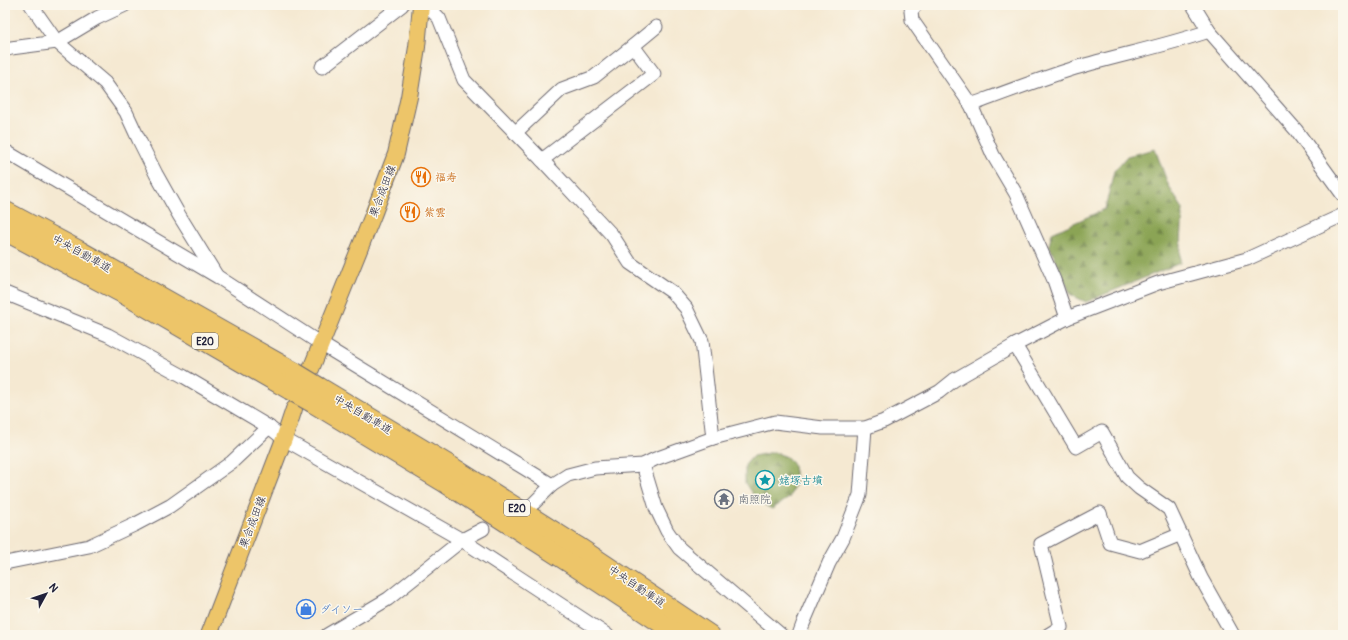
<svg xmlns="http://www.w3.org/2000/svg" width="1348" height="640" viewBox="0 0 1348 640" font-family="Pangolin,'Klee One',sans-serif">
	<style>
		.forest { fill: url(#forest-firs); stroke: #566348 }
		.lines { fill: none; stroke-linecap: round; stroke-linejoin: round }
		.minor-casing { stroke: #6c6870; stroke-width: 15 }
		.major-casing { stroke: #6c6870; stroke-width: 18 }
		.highway-casing { stroke: #6c6870; stroke-width: 21 }
		.minor { stroke: #fff; stroke-width: 13 }
		.major { stroke: #edc569; stroke-width: 16 }
		.highway { stroke: #edc569; stroke-width: 19 }
		.highway-bridge-casing { stroke: #6c6870; stroke-width: 21; stroke-linecap: butt }
		.highway-bridge { stroke: #edc569; stroke-width: 19 }
		.labels { text-anchor: middle; stroke-width: 3; stroke-linejoin: round; paint-order: stroke }
		.shield { fill: #fbf7ec; stroke: #636270; stroke-width: 1 }
		.shield-label { font-size: 10px; font-weight: bold; fill: #22223b }
		.food-label { font-size: 11px; fill: #c56008; stroke: #fbf7ec; text-anchor: start }
		.street-label { font-size: 11px; fill: #22223b; stroke: #fbf7ec }
		.culture-label { font-size: 11px; fill: #0d838f; stroke: #fbf7ec; text-anchor: start }
		.worship-label { font-size: 11px; fill: #5b616d; stroke: #fbf7ec; text-anchor: start }
		.shop-label { font-size: 11px; fill: #366cbe; stroke: #fbf7ec; text-anchor: start }
	</style>
	<defs>
		<pattern id="forest-firs" width="22" height="20" patternUnits="userSpaceOnUse"><rect width="22" height="20" fill="#8ba455"/><path d="M5 1l3.5 6h-7zM16 11l3.5 6h-7z" fill="#718548"/></pattern>
	</defs>
	<rect width="100%" height="100%" fill="#fbf7ec"/>
	<filter id="ink" filterUnits="userSpaceOnUse"><feTurbulence type="fractalNoise" baseFrequency=".025" numOctaves="2"/><feDisplacementMap in="SourceGraphic" scale="8" xChannelSelector="R" yChannelSelector="G"/><feConvolveMatrix kernelMatrix="1 2 1 2 8 2 1 2 1" color-interpolation-filters="sRGB"/></filter>
	<filter id="wash" filterUnits="userSpaceOnUse"><feTurbulence type="fractalNoise" baseFrequency=".012" numOctaves="4" result="noise"/><feDisplacementMap in="SourceGraphic" scale="16" xChannelSelector="R" yChannelSelector="G"/><feGaussianBlur stdDeviation="0.9" result="paint"/><feColorMatrix in="noise" values="0 0 0 0 0 0 0 0 0 0 0 0 0 0 0 0 0 1.4 0 .05"/><feComposite in="paint" operator="in"/></filter>
	<g filter="url(#wash)">
		<rect width="100%" height="100%" fill="#f5e9d2"/>
		<g class="forest">
			<path d="M1155 149 1169 187 1183 209 1180 263 1086 302 1071 295 1049 245 1052 233 1105 209 1114 171 1127 156Z"/>
			<path d="M774 452 787 457 794 466 796 481 789 498 772 509 757 501 745 483V465L753 456Z"/>
		</g>
	</g>
	<g filter="url(#ink)">
		<g class="lines">
			<g class="minor-casing">
				<g id="minor">
					<path d="M31 5 57 42 105 83 126 112 139 140 156 174 179 215 216 275"/>
					<path d="M426 5 439 18 464 80 542 160 612 235 630 263 672 292 686 308 702 341 713 438"/>
					<path d="M916 5 911 11 912 20 971 105 993 155 1016 194 1054 280 1067 318"/>
					<path d="M1193 5 1209 31 1296 130 1343 195"/>
					<path d="M633 46 656 27"/>
					<path d="M5 50 11 48 57 42 97 18 125 5"/>
					<path d="M322 67 402 5"/>
					<path d="M971 105C1006 92 1040 79 1075 68 1119 55 1165 46 1209 31"/>
					<path d="M515 133 562 89 594 77 633 46 654 74 542 160"/>
					<path d="M5 151 218 277 321 344 552 485"/>
					<path d="M5 293 108 335 183 376 269 427 284 439 462 540 607 635"/>
					<path d="M1015 345 1076 447 1102 432 1127 477 1139 488 1169 509 1201 578 1233 635"/>
					<path d="M643 465 656 508 667 531 679 548 781 635"/>
					<path d="M534 503 552 485 568 475 595 468 643 465 655 459 713 438 775 422 823 428H865L884 421 939 392 954 380 1015 345 1067 318 1158 283 1247 259 1343 215"/>
					<path d="M5 563 89 546 136 524 170 506 232 462 269 427"/>
					<path d="M327 635 388 599 462 540 483 529"/>
					<path d="M799 635 803 624 829 563 843 538 860 495 865 428"/>
					<path d="M1048 635 1061 627 1041 544 1100 513 1110 543 1140 551 1181 534"/>
				</g>
			</g>
			<g class="major-casing">
				<g id="major">
					<path d="M311 369 373 215 396 154 409 97 417 47 421 5"/>
					<path d="M209 635 284 439 294 409"/>
				</g>
			</g>
			<g class="highway-casing">
				<g id="highway">
					<path d="M5 211 80 251 296 373"/>
					<path d="M5 231 120 292 290 390"/>
					<path d="M319 387 454 468 577 546 710 635"/>
					<path d="M313 403 442 481 568 562 679 635"/>
				</g>
			</g>
			<use href="#minor" class="minor"/>
			<use href="#major" class="major"/>
			<use href="#highway" class="highway"/>
			<g class="highway-bridge-casing">
				<g id="highway-bridge">
					<path d="M296 373 319 387"/>
					<path d="M290 390 313 403"/>
				</g>
			</g>
			<use href="#highway-bridge" class="highway-bridge"/>
		</g>
	</g>
	<defs>
		<g id="restaurant-ring" transform="scale(1)"><circle r="9.5" fill="#fbf7ec" stroke="#e8710a" stroke-width="1.5"/><path d="M-5-6h1v4h1v-4h1v4h1v-4h1v5L-1.5 .5V6h-2V.5L-5-1ZM5-6V6H3V1.5H1.5Q1.5-4 5-6Z" fill="#e8710a"/></g>
		<g id="sight-ring" transform="scale(1)"><circle r="9.5" fill="#fbf7ec" stroke="#0f9aa8" stroke-width="1.5"/><path d="M0-6L1.8-2.2L6-1.7L2.9 1.2L3.7 5.4L0 3.3L-3.7 5.4L-2.9 1.2L-6-1.7L-1.8-2.2Z" fill="#0f9aa8"/></g>
		<g id="temple-ring" transform="scale(1)"><circle r="9.5" fill="#fbf7ec" stroke="#6b7280" stroke-width="1.5"/><path d="M0-6L5-2H3V0L6.5 2.5H4V6H1.5V3h-3V6H-4V2.5H-6.5L-3 0V-2H-5Z" fill="#6b7280"/></g>
		<g id="shop-ring" transform="scale(1)"><circle r="9.5" fill="#fbf7ec" stroke="#3f7fe0" stroke-width="1.5"/><path d="M-5-2.5h2.3a2.7 3.5 0 0 1 5.4 0H5L5.5 6h-11ZM-1.5-2.5h3a1.5 2.3 0 0 0-3 0Z" fill="#3f7fe0"/></g>
	</defs>
	<g fill-rule="evenodd">
		<use href="#restaurant-ring" x="421" y="177"/>
		<use href="#restaurant-ring" x="410" y="212"/>
		<use href="#sight-ring" x="765" y="480"/>
		<use href="#temple-ring" x="724" y="499"/>
		<use href="#shop-ring" x="306" y="609"/>
	</g>
	<g class="labels">
		<g class="shield">
			<rect x="192" y="333" width="26" height="16" rx="3"/>
			<rect x="504" y="500" width="26" height="16" rx="3"/>
		</g>
		<g class="shield-label">
			<text x="205" y="345">E20</text>
			<text x="517" y="512">E20</text>
		</g>
		<g class="food-label">
			<text x="435" y="181">福寿</text>
			<text x="424" y="216">紫雲</text>
		</g>
		<g class="street-label">
			<text transform="translate(382 191) rotate(-69)" y="4">栗合成田線</text>
			<text transform="translate(82 253) rotate(29)" y="4">中央自動車道</text>
			<text transform="translate(363 414) rotate(31)" y="4">中央自動車道</text>
			<text transform="translate(252 522) rotate(-69)" y="4">栗合成田線</text>
			<text transform="translate(637 586) rotate(34)" y="4">中央自動車道</text>
		</g>
		<g class="culture-label">
			<text x="779" y="484">姥塚古墳</text>
		</g>
		<g class="worship-label">
			<text x="738" y="503">南照院</text>
		</g>
		<g class="shop-label">
			<text x="320" y="613">ダイソー</text>
		</g>
	</g>
	<rect width="1348" height="640" fill="none" stroke="#fbf7ec" stroke-width="20"/>
	<g transform="translate(46 594) rotate(50)" stroke="#fbf7ec" stroke-width="3" paint-order="stroke">
	<path d="M0-3L7 15L0 10L-7 15Z" fill="#22223b"/>
	<text y="-6" font-size="11" font-weight="bold" text-anchor="middle" fill="#22223b">N</text>
	</g>
</svg>
